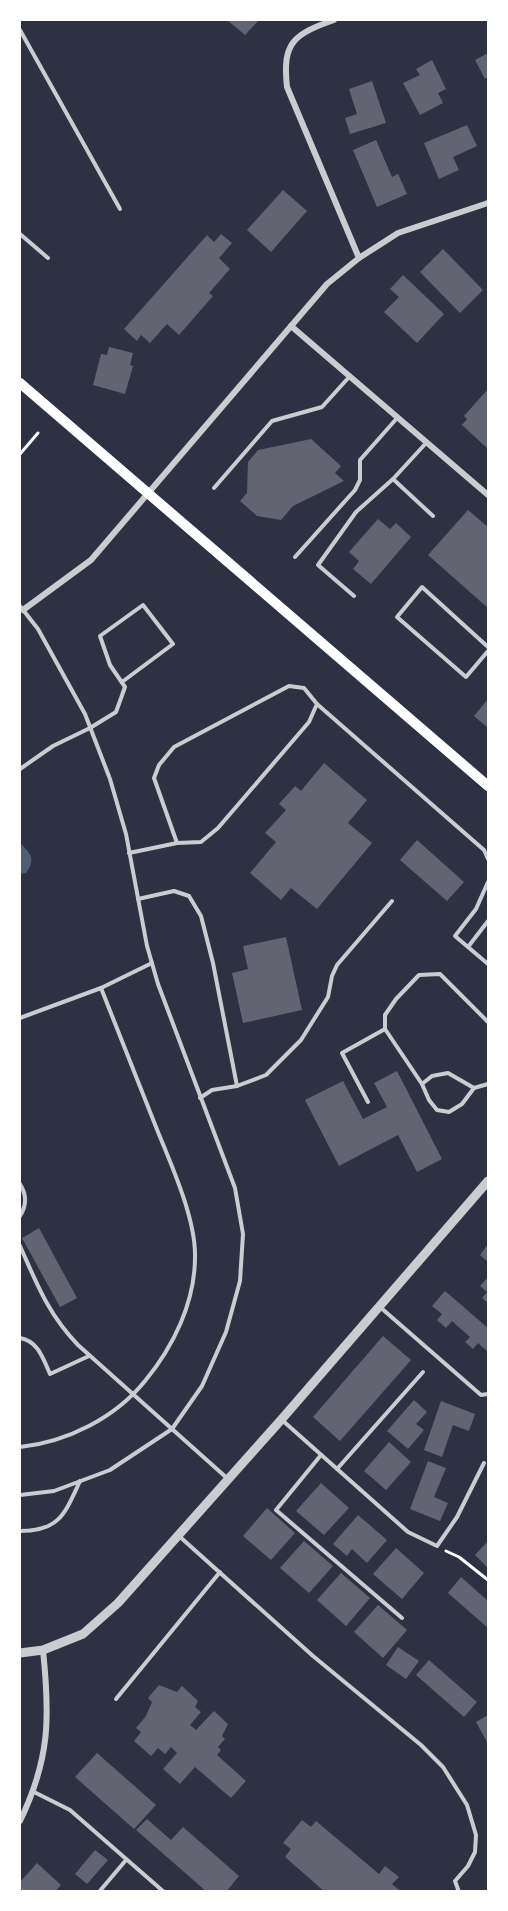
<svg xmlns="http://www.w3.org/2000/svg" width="508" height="1911" viewBox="0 0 508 1911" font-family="Cabin,sans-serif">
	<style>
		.water { fill: #4f5d75 }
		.building { fill: #626471 }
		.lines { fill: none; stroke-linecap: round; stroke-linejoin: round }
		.path { stroke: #fff; stroke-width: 3 }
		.service { stroke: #caccd0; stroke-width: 4 }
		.minor { stroke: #caccd0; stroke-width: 6 }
		.tertiary { stroke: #caccd0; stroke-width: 9 }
		.secondary { stroke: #fff; stroke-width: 10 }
	</style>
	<rect width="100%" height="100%" fill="#2d3142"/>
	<path class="water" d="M20 843C31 854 36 859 26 873L20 874Z"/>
	<g class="building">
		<path d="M227 20H259L245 35Z"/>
		<path d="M488 53V77L485 79 475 60Z"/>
		<path d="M432 60 446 89 438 93 443 103 420 115 403 83 420 75 416 69Z"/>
		<path d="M372 81 386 123 350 134 345 118 357 114 349 89Z"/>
		<path d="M467 125 477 146 453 157 459 170 439 179 424 143Z"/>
		<path d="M376 140 392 177 398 174 407 194 377 207 353 150Z"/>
		<path d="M283 190 307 211 271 252 247 230Z"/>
		<path d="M221 234 232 243 219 258 230 269 209 293 213 296 179 335 167 324 150 343 141 335 137 341 124 329 207 235 214 242Z"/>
		<path d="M443 249 483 290 460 313 420 272Z"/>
		<path d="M403 275 444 314 417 343 384 312 399 297 390 289Z"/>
		<path d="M109 347 133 353 130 365 133 366 125 394 93 385 101 354 107 355Z"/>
		<path d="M488 389V449L462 425 467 419 464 416Z"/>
		<path d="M311 439 341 466 335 473 344 481 293 506 281 520 257 516 240 501 247 493 248 462 258 450Z"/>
		<path d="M468 510 488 527V608L428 555Z"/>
		<path d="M378 519 390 529 396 523 411 537 371 584 353 569 359 561 349 552Z"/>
		<path d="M488 699V728L474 716Z"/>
		<path d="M324 763 367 800 348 823 372 843 317 909 291 888 281 900 250 873 276 842 265 833 286 810 279 804 295 786 301 791Z"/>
		<path d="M417 840 464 882 447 901 400 860Z"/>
		<path d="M286 937 302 1010 243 1023 232 973 248 969 243 946Z"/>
		<path d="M397 1071 442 1159 417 1172 398 1135 339 1166 305 1100 343 1081 363 1119 387 1107 374 1083Z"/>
		<path d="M39 1228 77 1298 60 1307 22 1238Z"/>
		<path d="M488 1244V1262L480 1255Z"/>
		<path d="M488 1277V1303L482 1298 487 1292 480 1286Z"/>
		<path d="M445 1291 488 1328V1352L478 1343 473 1349 465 1342 470 1337 452 1321 446 1328 437 1320 442 1314 432 1306Z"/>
		<path d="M383 1336 411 1360 340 1441 313 1417Z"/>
		<path d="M414 1400 427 1412 416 1424 424 1430 408 1449 387 1431Z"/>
		<path d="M441 1401 475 1414 469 1431 453 1425 442 1457 424 1450Z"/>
		<path d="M389 1442 411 1462 386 1490 364 1471Z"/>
		<path d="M428 1461 446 1468 434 1497 448 1503 440 1521 410 1509Z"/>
		<path d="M321 1483 349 1508 324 1535 296 1511Z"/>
		<path d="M267 1508 295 1533 271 1560 243 1536Z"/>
		<path d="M358 1515 387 1540 367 1563 352 1549 347 1556 333 1544Z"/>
		<path d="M304 1541 333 1566 309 1593 280 1568Z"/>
		<path d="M488 1541V1568L475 1555Z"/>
		<path d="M396 1548 424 1573 402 1599 373 1574Z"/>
		<path d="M341 1573 370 1598 346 1626 317 1600Z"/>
		<path d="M461 1577 488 1601V1628L448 1593Z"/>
		<path d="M378 1605 407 1630 383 1658 354 1632Z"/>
		<path d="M398 1647 419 1661 406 1679 386 1665Z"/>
		<path d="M429 1660 477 1702 464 1717 416 1675Z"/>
		<path d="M159 1685 177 1692 182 1686 198 1701 195 1707 201 1712 190 1725 196 1730 214 1711 228 1724 222 1736 225 1739 218 1747 221 1750 217 1755 246 1781 231 1798 195 1767 180 1784 163 1769 177 1753 171 1747 165 1754 158 1748 151 1756 134 1741 141 1732 136 1728 146 1716 152 1702 148 1698Z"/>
		<path d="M488 1715V1744L476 1722Z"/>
		<path d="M97 1753 156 1805 134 1829 75 1777Z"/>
		<path d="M147 1819 171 1840 183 1827 239 1876 226 1892H207L136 1830Z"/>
		<path d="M302 1820 311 1827 316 1821 379 1874 385 1866 399 1877 392 1884 399 1890 325 1892 285 1857 291 1849 283 1843Z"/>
		<path d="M95 1850 108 1860 87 1884 75 1874Z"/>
		<path d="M37 1863 61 1885 55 1892H20V1882Z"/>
	</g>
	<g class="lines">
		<g class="path">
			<path d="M20 454 38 433"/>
			<path d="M446 1551 459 1557 488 1580"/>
		</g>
		<g class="service">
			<path d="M20 30 120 209"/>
			<path d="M20 234 48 258"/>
			<path d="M393 479 433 516"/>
			<path d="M214 488 272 421 322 407 350 376"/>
			<path d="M295 557 355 490 360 480V460L398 417"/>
			<path d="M354 596 318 565 356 512 393 479 427 442"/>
			<path d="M20 606 38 629 85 714 110 779 126 834 147 946 158 984 235 1188 243 1234 240 1281 226 1332 202 1386 172 1429 110 1470 54 1491 20 1495"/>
			<path d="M488 647 422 587 397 617 466 677 488 651"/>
			<path d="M317 704 484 850 488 859"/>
			<path d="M20 769 53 746 90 728 116 712 125 687 110 665 100 636 143 605 173 644 122 682"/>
			<path d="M129 853 177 843 201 842 218 828 309 722 317 704 304 688 289 686 174 747 159 765 154 778 177 843"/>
			<path d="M488 882 476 909 455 936 488 964"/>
			<path d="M138 899 174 891 189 896 201 916 213 963 237 1086"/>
			<path d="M468 947 488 921"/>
			<path d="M20 1018 101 988 152 963"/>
			<path d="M385 1029V1015L396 999 419 975 440 974 488 1022"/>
			<path d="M474 1088 448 1073 432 1076 422 1084 429 1100 437 1110 449 1112 462 1104 474 1088 488 1084"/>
			<path d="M200 1098 212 1090 237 1086 266 1075 301 1040 328 997 332 976 337 965 392 901"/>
			<path d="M368 1102 342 1053 385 1029 422 1084"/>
			<path d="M20 1184C27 1195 27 1205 20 1216"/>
			<path d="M20 1246C37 1284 48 1314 78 1345L228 1479"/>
			<path d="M380 1307 481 1395 488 1394"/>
			<path d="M20 1338C38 1341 43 1358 50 1374L89 1356"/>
			<path d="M282 1420 408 1532 437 1546 457 1517 484 1463"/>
			<path d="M20 1447C67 1442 115 1418 145 1381 173 1347 195 1303 195 1257 196 1220 172 1166 158 1132 139 1084 120 1036 101 988"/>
			<path d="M321 1455 276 1510 402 1618"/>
			<path d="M337 1469 423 1372"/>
			<path d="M20 1531C60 1531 65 1513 80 1481"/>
			<path d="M179 1536 313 1656 421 1745 443 1767 467 1805 476 1835 475 1852 468 1866 455 1881 459 1892"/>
			<path d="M116 1699 220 1572"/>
			<path d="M34 1792 70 1810 164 1892"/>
			<path d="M99 1892 126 1860"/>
		</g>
		<g class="minor">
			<path d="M334 20C294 34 282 42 287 87L359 258"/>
			<path d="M291 326 488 495"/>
			<path d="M23 610 91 560 327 284 359 258 398 233 488 203"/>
			<path d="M20 1821C50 1759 50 1717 43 1650"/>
		</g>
		<path class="tertiary" d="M20 1653 43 1650 83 1634 118 1603 281 1420 488 1181"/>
		<path class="secondary" d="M20 383 488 786"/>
	</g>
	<rect width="508" height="1911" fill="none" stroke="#ffffff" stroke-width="42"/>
</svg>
